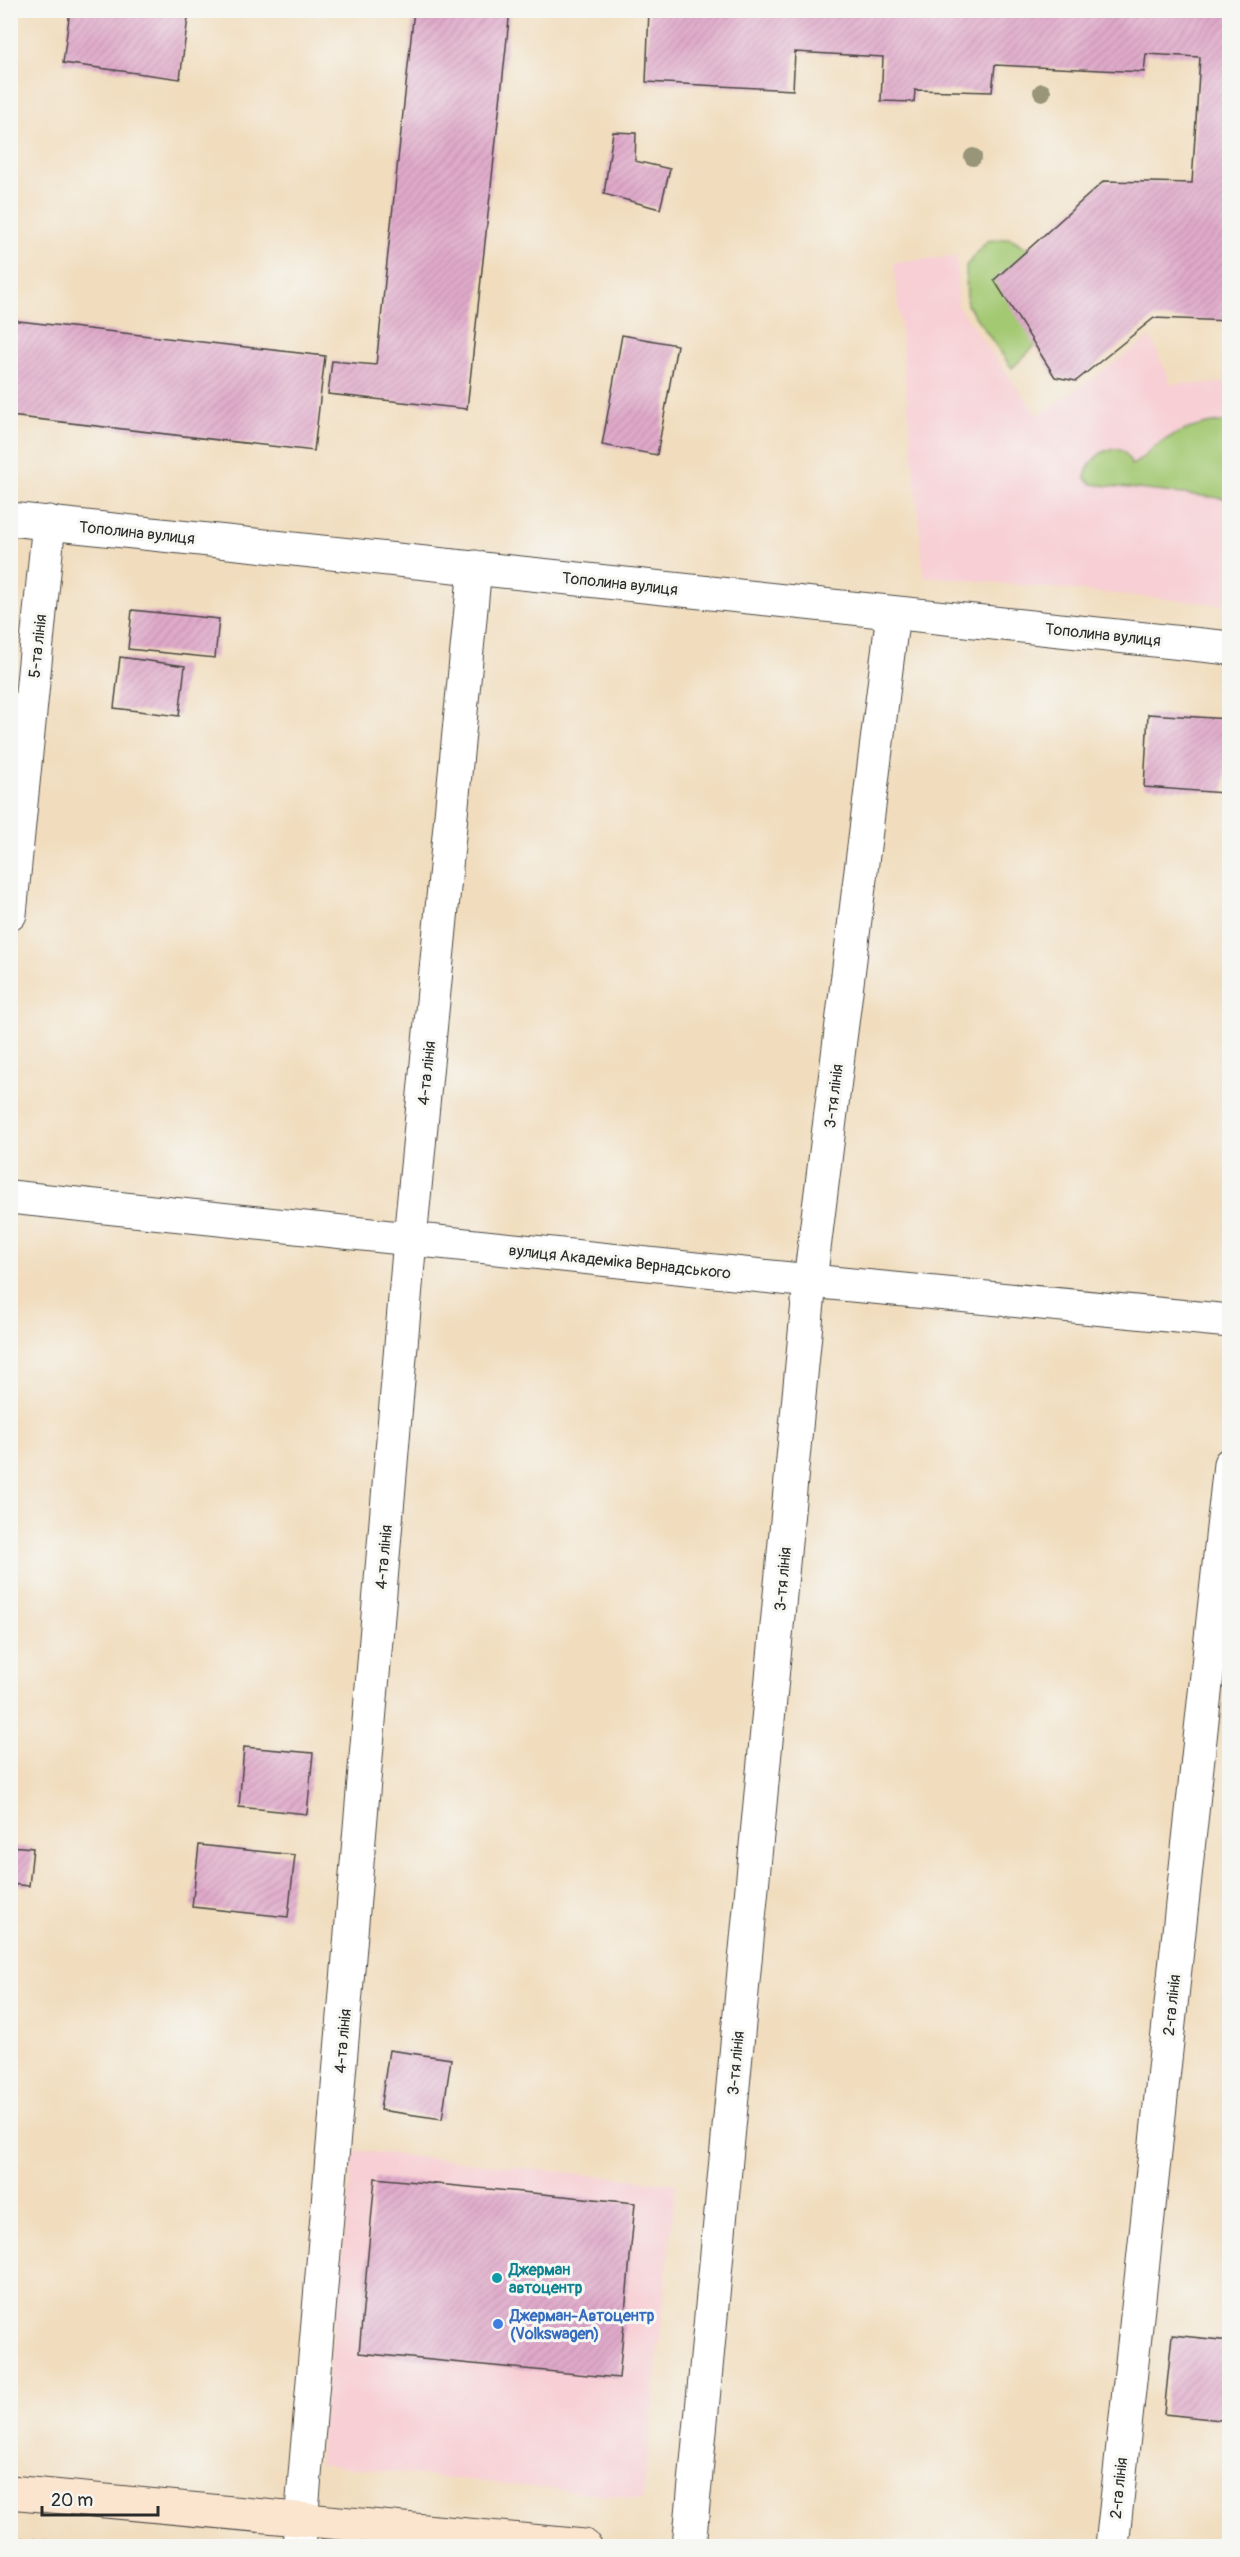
<svg xmlns="http://www.w3.org/2000/svg" width="1240" height="2557" viewBox="0 0 1240 2557" font-family="Pangolin,sans-serif">
	<style>
		.built { fill: #f7cfd4 }
		.grass { fill: #a4c973; stroke: #687a4f; stroke-width: 1.5 }
		.building { fill: url(#building-hatch) }
		.lines { fill: none; stroke-linecap: round; stroke-linejoin: round }
		.minor-casing { stroke: #494641; stroke-width: 35 }
		.secondary-casing { stroke: #494641; stroke-width: 35 }
		.path { stroke: #494641; stroke-width: 4; stroke-dasharray: 1.5 4.5; stroke-linecap: butt }
		.minor { stroke: #fff; stroke-width: 33 }
		.secondary { stroke: #fbe5cf; stroke-width: 33 }
		.tree { fill: #989579 }
		.culture-dot { fill: #0f9aa8; stroke: #f6f6f2; stroke-width: 2 }
		.shop-dot { fill: #3f7fe0; stroke: #f6f6f2; stroke-width: 2 }
		.labels { text-anchor: middle; stroke-width: 6; stroke-linejoin: round; paint-order: stroke }
		.street-label { font-size: 16px; fill: #2b2b2b; stroke: #f6f6f2 }
		.culture-label { font-size: 16px; font-weight: bold; fill: #0d838f; stroke: #f6f6f2; text-anchor: start }
		.shop-label { font-size: 16px; font-weight: bold; fill: #366cbe; stroke: #f6f6f2; text-anchor: start }
	</style>
	<defs>
		<pattern id="building-hatch" width="6" height="6" patternUnits="userSpaceOnUse" patternTransform="scale(1.5)"><rect width="6" height="6" fill="#e0aaca"/><path d="M-1 1l2-2M0 6l6-6M5 7l2-2" fill="none" stroke="#c092ae"/></pattern>
	</defs>
	<rect width="100%" height="100%" fill="#f6f6f2"/>
	<filter id="ink" filterUnits="userSpaceOnUse"><feTurbulence type="fractalNoise" baseFrequency=".0167" numOctaves="2"/><feDisplacementMap in="SourceGraphic" scale="12" xChannelSelector="R" yChannelSelector="G"/><feConvolveMatrix kernelMatrix="1 2 1 2 8 2 1 2 1" color-interpolation-filters="sRGB"/></filter>
	<filter id="wash" filterUnits="userSpaceOnUse"><feTurbulence type="fractalNoise" baseFrequency=".008" numOctaves="4" result="noise"/><feDisplacementMap in="SourceGraphic" scale="24" xChannelSelector="R" yChannelSelector="G"/><feGaussianBlur stdDeviation="1.35" result="paint"/><feColorMatrix in="noise" values="0 0 0 0 0 0 0 0 0 0 0 0 0 0 0 0 0 1.4 0 .05"/><feComposite in="paint" operator="in"/></filter>
	<g filter="url(#wash)">
		<rect width="100%" height="100%" fill="#f1ddbe"/>
		<g class="built">
			<path d="M957 256 958 306 1038 416 1151 337 1171 384 1229 383V605L924 576 894 262Z"/>
			<path d="M354 2150 676 2184 643 2499 318 2464Z"/>
		</g>
		<g class="grass">
			<path d="M1010 238 1029 249 1036 345 1012 368 967 305 966 266 987 241Z"/>
			<path d="M1229 421V499L1092 484 1085 478C1089 453 1123 434 1131 465 1141 462 1148 451 1157 445 1178 430 1204 423 1229 421Z"/>
		</g>
		<g id="blocks">
			<g class="building">
				<path d="M70 10H189L180 79 63 63Z"/>
				<path d="M414 10H510L467 409 328 394 332 361 376 365Z"/>
				<path d="M649 10H1230V321L1154 318 1076 381 1055 377 994 280 1104 181 1192 183 1200 57 1146 54 1144 72 995 65 992 92 915 90 914 102 881 101 883 57 795 52 793 90 646 82Z"/>
				<path d="M613 132 636 133 635 161 670 169 660 209 604 194Z"/>
				<path d="M10 320 325 356 314 451 10 416Z"/>
				<path d="M622 335 677 345 657 455 602 445Z"/>
				<path d="M132 610 219 619 215 658 128 649Z"/>
				<path d="M120 657 185 666 179 716 114 708Z"/>
				<path d="M1148 714 1229 719 1224 793 1144 787Z"/>
				<path d="M244 1747 313 1753 307 1814 239 1807Z"/>
				<path d="M199 1845 295 1855 288 1917 192 1907Z"/>
				<path d="M10 1846 33 1848 29 1886 10 1884Z"/>
				<path d="M389 2050 451 2059 442 2119 380 2110Z"/>
				<path d="M375 2178 635 2203 619 2378 359 2353Z"/>
				<path d="M1172 2335 1230 2341V2421L1164 2414Z"/>
			</g>
		</g>
	</g>
	<g filter="url(#ink)">
		<use href="#blocks" fill-opacity="0" stroke="#494641" stroke-width="1.5"/>
		<g class="lines">
			<g class="minor-casing">
				<g id="minor">
					<path d="M10 519 1230 648"/>
					<path d="M10 914 49 522"/>
					<path d="M10 1197 810 1281 1230 1321"/>
					<path d="M299 2546 410 1239 475 567"/>
					<path d="M689 2546 810 1281 893 613"/>
					<path d="M1112 2546 1230 1464"/>
				</g>
			</g>
			<g class="secondary-casing">
				<path id="secondary" d="M10 2492 584 2546"/>
			</g>
			<path class="path" d="M10 2538 91 2546"/>
			<use href="#minor" class="minor"/>
			<use href="#secondary" class="secondary"/>
		</g>
		<g class="tree">
			<circle cx="1042" cy="92" r="9"/>
			<circle cx="973" cy="157" r="9"/>
		</g>
	</g>
	<circle class="culture-dot" cx="497" cy="2278" r="6"/>
	<circle class="shop-dot" cx="498" cy="2324" r="6"/>
	<g class="labels">
		<g class="street-label">
			<text transform="translate(137 532) rotate(6)" y="6">Тополина вулиця</text>
			<text transform="translate(620 583) rotate(6)" y="6">Тополина вулиця</text>
			<text transform="translate(1103 634) rotate(6)" y="6">Тополина вулиця</text>
			<text transform="translate(37 646) rotate(-84)" y="6">5-та лінія</text>
			<text transform="translate(426 1073) rotate(-84)" y="6">4-та лінія</text>
			<text transform="translate(833 1096) rotate(-83)" y="6">3-тя лінія</text>
			<text transform="translate(620 1261) rotate(6)" y="6">вулиця Академіка Вернадського</text>
			<text transform="translate(383 1557) rotate(-85)" y="6">4-та лінія</text>
			<text transform="translate(782 1579) rotate(-85)" y="6">3-тя лінія</text>
			<text transform="translate(1171 2005) rotate(-84)" y="6">2-га лінія</text>
			<text transform="translate(342 2041) rotate(-85)" y="6">4-та лінія</text>
			<text transform="translate(735 2063) rotate(-85)" y="6">3-тя лінія</text>
			<text transform="translate(1118 2488) rotate(-84)" y="6">2-га лінія</text>
		</g>
		<g class="culture-label">
			<text x="509" y="2275">Джерман<tspan x="509" dy="18">автоцентр</tspan></text>
		</g>
		<g class="shop-label">
			<text x="510" y="2321">Джерман-Автоцентр<tspan x="510" dy="18">(Volkswagen)</tspan></text>
		</g>
	</g>
	<rect width="1240" height="2557" fill="none" stroke="#f6f6f2" stroke-width="36"/>
	<path d="M42 2506v9h116v-9" fill="none" stroke="#2b2b2b" stroke-width="3"/>
	<text x="51" y="2506" font-size="18" fill="#2b2b2b" stroke="#f6f6f2" stroke-width="4.5" paint-order="stroke">20 m</text>
</svg>
